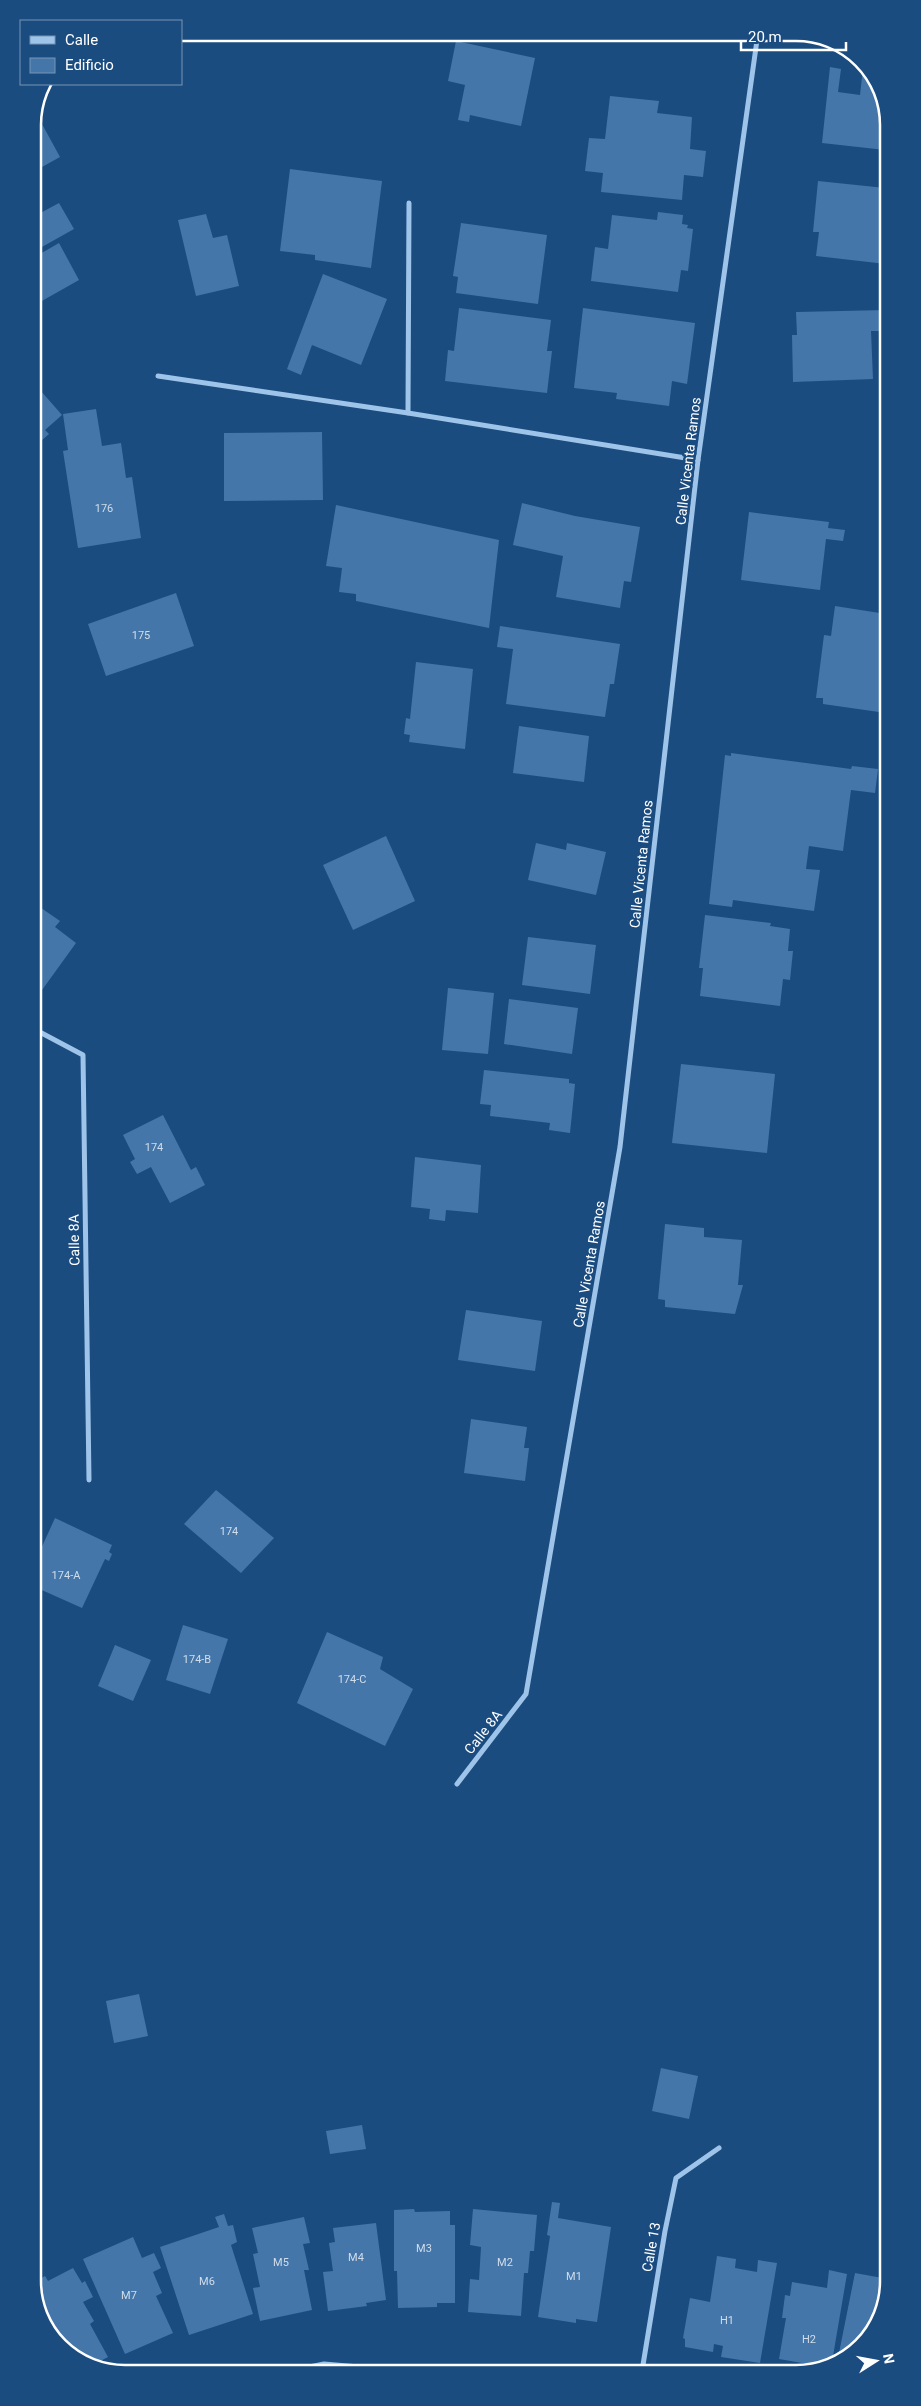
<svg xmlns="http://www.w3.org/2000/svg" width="921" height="2406" viewBox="0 0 921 2406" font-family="Roboto,sans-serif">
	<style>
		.building { fill: #4476aa }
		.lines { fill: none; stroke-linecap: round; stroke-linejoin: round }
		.street { stroke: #9ec4ea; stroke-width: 5 }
		.labels { text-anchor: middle; stroke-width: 5; stroke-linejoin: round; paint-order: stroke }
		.number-label { font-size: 11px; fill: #d0ddea }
		.street-label { font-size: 14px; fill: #fff; stroke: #1b4c80 }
		.rim { fill: none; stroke: #fff; stroke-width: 2.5 }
	</style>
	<rect width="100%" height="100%" fill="#1b4c80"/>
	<g class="building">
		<path d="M456 41 535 58 521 126 470 115 469 122 458 120 465 85 448 81Z"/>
		<path d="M830 67 841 69 838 92 860 95 863 68 885 101V150L822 143Z"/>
		<path d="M610 96 659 101 657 113 692 117 690 149 706 151 703 177 684 175 682 200 601 192 603 173 585 171 589 138 605 139Z"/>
		<path d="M36 113 60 157 33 172V119Z"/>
		<path d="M290 169 382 181 371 268 315 260V255L280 251Z"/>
		<path d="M818 181 885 188 886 264 816 256 819 232H813Z"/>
		<path d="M59 203 74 229 33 252V217Z"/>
		<path d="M658 212 683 215 682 224 688 225 687 228 693 229 688 271 681 270 678 292 591 281 595 247 608 249 612 215 657 220Z"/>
		<path d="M206 214 213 238 227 235 239 286 196 296 178 220Z"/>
		<path d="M461 223 547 235 538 304 456 293 458 277 453 276Z"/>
		<path d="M59 243 79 280 33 306V258Z"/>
		<path d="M323 274 387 299 361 365 312 345 301 375 287 369Z"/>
		<path d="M459 308 551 320 547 351H552L547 393 445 381 448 350 454 351Z"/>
		<path d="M583 308 695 323 687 384 672 381 669 406 616 399 617 393 574 388Z"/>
		<path d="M886 310V331H871L873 379 793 382 792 335H797L796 312Z"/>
		<path d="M33 382 62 415 45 430 49 434 33 448Z"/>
		<path d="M96 409 102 446 121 443 126 478 132 477 141 538 78 548 63 451 68 450 63 414Z"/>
		<path d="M322 432 323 500 224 501V433Z"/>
		<path d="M522 503 575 516 640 527 631 582 624 581 620 608 556 597 563 556 513 545Z"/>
		<path d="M336 505 499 540 489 628 356 601V594L339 592 342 568 326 566Z"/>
		<path d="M749 512 829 522 828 528 845 530 843 541 826 539 820 590 741 580Z"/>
		<path d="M176 593 194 646 106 676 88 624Z"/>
		<path d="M835 606 886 614V713L823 704V698H816L824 635 831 636Z"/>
		<path d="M500 626 620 644 614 684H610L605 717 506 704 513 649 497 647Z"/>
		<path d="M416 662 473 669 465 749 409 742 410 735 404 734 406 718 410 719Z"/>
		<path d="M519 726 589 736 584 782 513 773Z"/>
		<path d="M731 753 851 769 852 766 878 769 875 793 851 790 843 851 809 846 806 869 820 870 814 911 733 900 732 907 709 904 725 755 731 756Z"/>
		<path d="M386 836 415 901 353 930 323 865Z"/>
		<path d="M536 843 566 850 567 843 606 852 596 895 528 880Z"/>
		<path d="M34 903 60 921 55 927 76 943 42 990 34 985Z"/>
		<path d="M705 915 771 923 770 926 790 929 788 951H793L790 980 783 979 780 1006 700 996 703 968H699Z"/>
		<path d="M528 937 596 945 590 994 522 985Z"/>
		<path d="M448 988 494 993 488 1054 442 1050Z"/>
		<path d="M509 999 578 1008 572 1054 504 1044Z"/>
		<path d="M681 1064 775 1074 767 1153 672 1143Z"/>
		<path d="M484 1070 569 1079V1083L575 1084 570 1133 549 1130 550 1123 490 1116 491 1105 480 1104Z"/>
		<path d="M163 1115 191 1170 196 1167 205 1185 170 1203 151 1167 137 1174 130 1162 135 1159 123 1135Z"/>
		<path d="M415 1157 481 1165 478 1213 446 1210 445 1221 429 1219 430 1209 411 1207Z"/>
		<path d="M665 1224 704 1228V1237L742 1240 738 1285H743L735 1314 665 1307V1300L658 1299Z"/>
		<path d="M466 1310 542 1321 535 1371 458 1360Z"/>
		<path d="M471 1419 527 1427 524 1448H529L525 1481 464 1473Z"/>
		<path d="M216 1490 274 1538 241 1573 184 1524Z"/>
		<path d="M55 1518 112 1545 109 1552 112 1554 109 1561 105 1559 82 1608 35 1587V1562Z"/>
		<path d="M183 1625 228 1639 210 1694 166 1680Z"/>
		<path d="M327 1632 383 1657 380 1669 413 1689 385 1746 297 1703Z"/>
		<path d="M115 1645 151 1660 133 1701 98 1686Z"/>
		<path d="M139 1994 148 2036 114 2043 106 2001Z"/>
		<path d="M661 2068 698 2076 689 2119 652 2111Z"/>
		<path d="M362 2125 366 2149 330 2154 326 2131Z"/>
		<path d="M552 2202 560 2203 558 2218 611 2227 597 2322 576 2319V2323L538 2317 550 2236 547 2235Z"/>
		<path d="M414 2209 415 2212 450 2211V2225H455V2303H437V2307L398 2308 397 2271H394V2210Z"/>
		<path d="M473 2209 537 2215 534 2251H530L528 2273H524L521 2316 468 2312 470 2279 479 2280 481 2247 470 2245Z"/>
		<path d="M224 2214 228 2226 233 2225 237 2242 231 2245 253 2314 189 2335 160 2247 219 2227 215 2217Z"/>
		<path d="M304 2217 310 2243 303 2244 309 2270H304L312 2310 260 2321 253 2288 260 2287 253 2254 258 2253 252 2228Z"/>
		<path d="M376 2223 386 2300 366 2303 367 2306 328 2311 323 2272 333 2271 329 2243 335 2242 333 2228Z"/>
		<path d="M133 2237 142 2258 154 2253 161 2268 153 2272 162 2293 156 2296 173 2333 125 2354 83 2259Z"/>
		<path d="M717 2256 736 2259 735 2268 757 2272 758 2260 777 2263 760 2363 721 2357 723 2346 714 2344 713 2352 685 2347V2339L683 2338 690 2298 710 2302Z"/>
		<path d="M73 2268 82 2283 85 2281 93 2297 83 2302 94 2321 90 2324 108 2357 95 2364 69 2354 36 2305V2281L45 2276 48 2281Z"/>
		<path d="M829 2270 847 2274 832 2362 825 2367 779 2359 786 2318H782L785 2295 790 2296 792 2282 827 2288Z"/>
		<path d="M855 2273 888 2279V2281L869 2337 838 2358Z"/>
	</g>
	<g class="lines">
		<g class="street">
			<path d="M158 376 408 413 698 460"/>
			<path d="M408 413 409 203"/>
			<path d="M34 1029 83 1055 89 1480"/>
			<path d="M457 1784 526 1694 620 1147 698 460 758 33"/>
			<path d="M642 2371 665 2231 676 2178 719 2148"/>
			<path d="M280 2373 324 2364 418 2372"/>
		</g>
	</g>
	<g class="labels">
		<g class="number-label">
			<text x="104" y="512">176</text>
			<text x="141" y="639">175</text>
			<text x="154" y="1151">174</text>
			<text x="229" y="1535">174</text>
			<text x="66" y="1579">174-A</text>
			<text x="197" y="1663">174-B</text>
			<text x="352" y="1683">174-C</text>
			<text x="424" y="2252">M3</text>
			<text x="356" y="2261">M4</text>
			<text x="281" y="2266">M5</text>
			<text x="505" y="2266">M2</text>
			<text x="574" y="2280">M1</text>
			<text x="207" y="2285">M6</text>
			<text x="129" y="2299">M7</text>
			<text x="727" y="2324">H1</text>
			<text x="809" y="2343">H2</text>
		</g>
		<g class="street-label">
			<text transform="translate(688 461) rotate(-83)" y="5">Calle Vicenta Ramos</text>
			<text transform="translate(641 864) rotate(-84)" y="5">Calle Vicenta Ramos</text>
			<text transform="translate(74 1240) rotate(-91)" y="5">Calle 8A</text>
			<text transform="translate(589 1264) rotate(-80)" y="5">Calle Vicenta Ramos</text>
			<text transform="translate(483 1732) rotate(-52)" y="5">Calle 8A</text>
			<text transform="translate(651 2247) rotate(-80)" y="5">Calle 13</text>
		</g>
	</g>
	<path d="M0 0H921V2406H0ZM125 41H796A84 84 0 0 1 880 125V2281A84 84 0 0 1 796 2365H125A84 84 0 0 1 41 2281V125A84 84 0 0 1 125 41Z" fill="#1b4c80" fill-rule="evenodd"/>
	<path class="rim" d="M125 41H796A84 84 0 0 1 880 125V2281A84 84 0 0 1 796 2365H125A84 84 0 0 1 41 2281V125A84 84 0 0 1 125 41Z"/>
	<rect x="20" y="20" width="162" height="65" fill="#1b4c80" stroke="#7694b3"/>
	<rect x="30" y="36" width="25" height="8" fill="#9ec4ea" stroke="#7694b3"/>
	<text x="65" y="45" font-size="15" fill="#ffffff">Calle</text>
	<rect x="30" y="58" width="25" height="15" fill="#4476aa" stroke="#7694b3"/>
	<text x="65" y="70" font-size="15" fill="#ffffff">Edificio</text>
	<g transform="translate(876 2361) rotate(79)" stroke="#1b4c80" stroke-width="4" paint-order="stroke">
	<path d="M0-4L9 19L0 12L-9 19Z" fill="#ffffff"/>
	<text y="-8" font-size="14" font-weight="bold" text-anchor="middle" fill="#ffffff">N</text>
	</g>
	<path d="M741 42v8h105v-8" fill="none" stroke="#ffffff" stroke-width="2.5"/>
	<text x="748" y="42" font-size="15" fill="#ffffff" stroke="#1b4c80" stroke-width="4" paint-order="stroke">20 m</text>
</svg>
